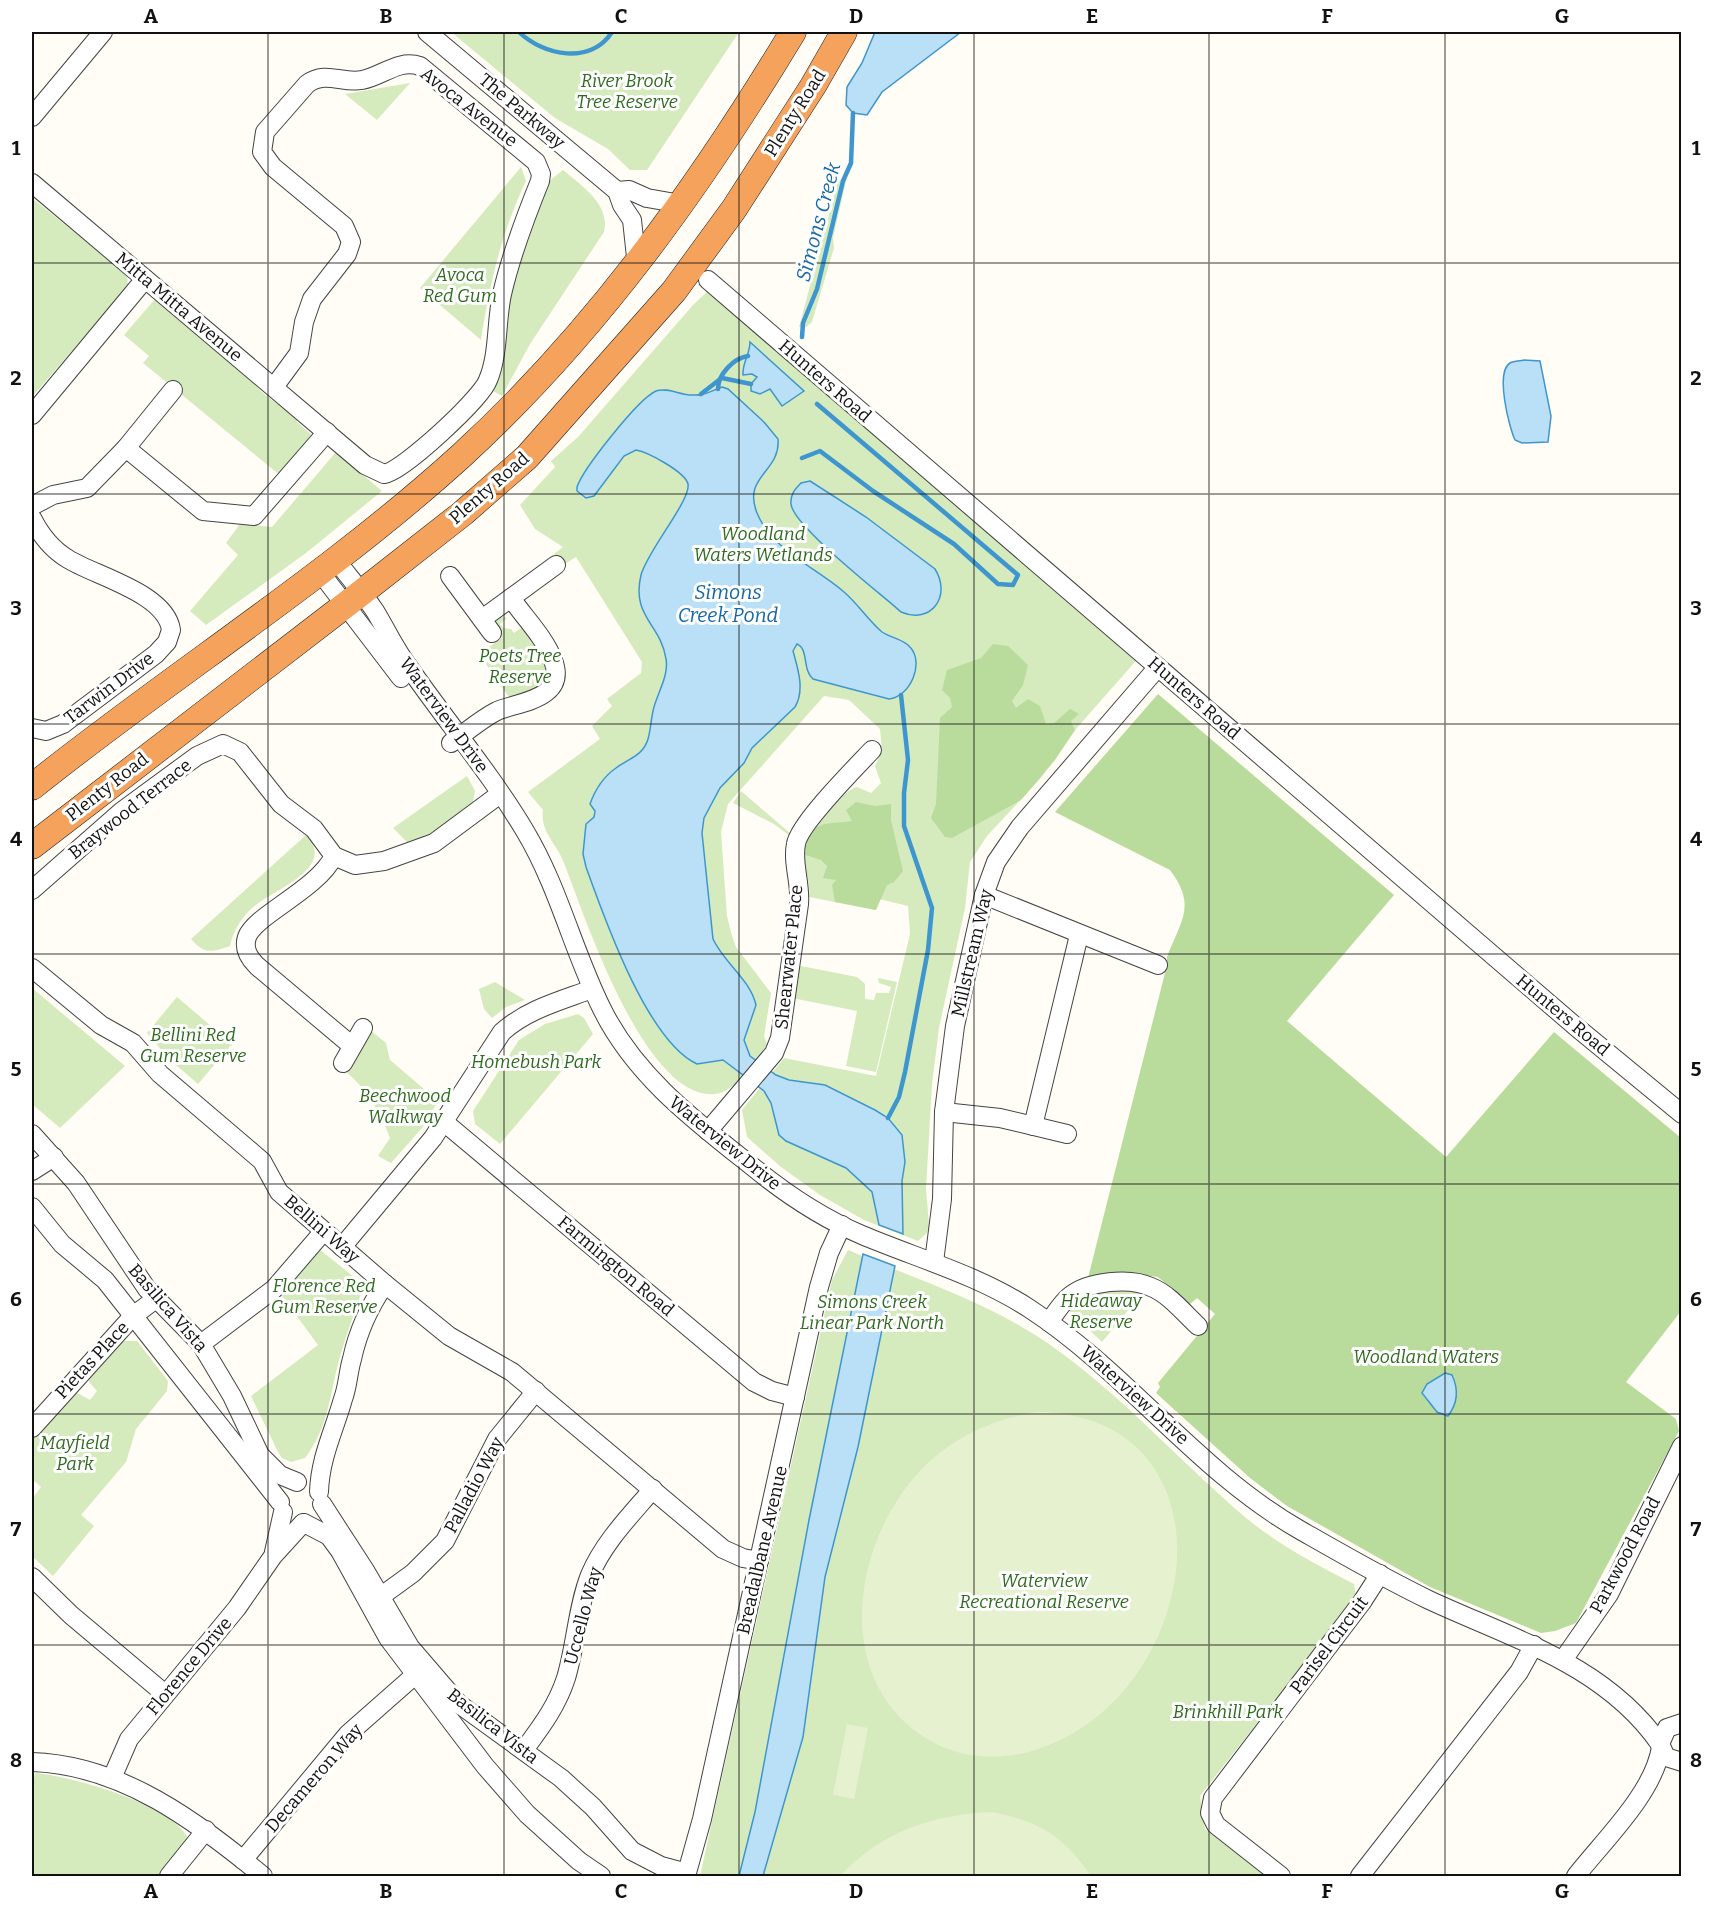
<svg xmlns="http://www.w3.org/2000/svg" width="1713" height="1908" viewBox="0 0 1713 1908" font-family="Bitter,serif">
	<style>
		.green { fill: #d5ebbd }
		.forest { fill: #b9dc9c }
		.pitch { fill: #e6f2cf }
		.water { fill: #b9e0f7; stroke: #3f96cf; stroke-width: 1.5 }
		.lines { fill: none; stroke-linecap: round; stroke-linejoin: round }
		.stream { stroke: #3f96cf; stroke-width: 4.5 }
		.minor-casing { stroke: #444; stroke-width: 20 }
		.highway-casing { stroke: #222; stroke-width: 27 }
		.minor { stroke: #fff; stroke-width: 18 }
		.highway { stroke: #f5a25d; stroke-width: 26 }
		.grid { fill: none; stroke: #111; stroke-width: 1.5; stroke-opacity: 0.55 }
		.labels { text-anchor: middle; stroke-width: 6; stroke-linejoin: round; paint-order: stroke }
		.park-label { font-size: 18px; font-style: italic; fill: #2f6b1f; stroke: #fff }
		.street-label { font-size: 18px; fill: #111; stroke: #fff }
		.water-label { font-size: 20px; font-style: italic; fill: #1768a6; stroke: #fff }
		.neatline { fill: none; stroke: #111; stroke-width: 2 }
		.grid-label { font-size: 20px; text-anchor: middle; font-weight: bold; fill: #111 }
	</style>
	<rect width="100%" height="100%" fill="#fffdf5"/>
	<g class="green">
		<path d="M451 32H739L647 170H630L608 149 555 118Z"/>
		<path d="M410 83 377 120 345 94Z"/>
		<path d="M521 167 526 181C501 234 490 282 481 340L420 288Z"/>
		<path d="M563 170C581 185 611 205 604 232L530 344 502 396 491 390 515 267 548 182Z"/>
		<path d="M847 177 833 238 834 248 812 322 806 327H799L838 181Z"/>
		<path d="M32 198 127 275 128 286 32 397Z"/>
		<path d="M713 286 1142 654 1075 730 1041 778 987 836 970 862 965 908 939 1028 932 1084 926 1189 929 1225 927 1233 918 1241 864 1220 820 1195 781 1167 747 1137 742 1110 784 1058 876 1076 910 934 908 906 879 899 876 910 809 897C811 883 804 870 804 855 804 837 840 791 857 787L871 793 881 783 875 766 882 751 880 729 849 700 824 696 728 804 721 832 727 916 732 936 736 947 771 993 764 1036 767 1045C754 1060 736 1092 715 1094 645 1101 585 917 564 863 557 843 540 833 543 810L528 792 600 739 592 726 612 706 607 699 641 673 642 662 576 557 563 565 554 554 563 547 535 529 520 505 555 467 551 461 578 437 693 305Z"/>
		<path d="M155 299 250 377C260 396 281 405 296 417L297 422 313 436 281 476 143 363 149 356 124 335Z"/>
		<path d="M336 452 382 491 306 553 206 625 190 611 238 555 226 543 240 524 272 527Z"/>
		<path d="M501 617 507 618 500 624 503 628 511 629 514 633 524 626 548 660 546 685 519 696 509 697 479 654 502 638 491 624Z"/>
		<path d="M467 776 475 791 473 802 440 829 409 844 393 828Z"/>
		<path d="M741 791 791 834 790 836 774 824 733 803Z"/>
		<path d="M306 835C339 869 270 890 250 910 240 920 233 932 230 946 212 952 205 955 191 939Z"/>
		<path d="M801 966 857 977 865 984V999L874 1000 876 993H889L891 987 879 983 878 978 897 982 876 1072 846 1066 857 1011 792 998 796 967Z"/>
		<path d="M495 982 525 1000 506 1007 492 1018 484 1009 479 989Z"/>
		<path d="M32 988 125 1066 60 1128 32 1104Z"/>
		<path d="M177 997 232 1044 198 1084 169 1059 147 1033Z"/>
		<path d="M578 1014 584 1018 593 1034 500 1144 475 1124 473 1111 519 1040 545 1024Z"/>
		<path d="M370 1030 386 1043 390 1060 438 1101 422 1128 391 1163 378 1156 390 1138C380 1111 367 1089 345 1071Z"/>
		<path d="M319 1249 359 1281 362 1291C355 1312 347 1332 341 1353 330 1390 330 1426 305 1458L291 1462 282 1458 278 1452 251 1396 318 1345 282 1296Z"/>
		<path d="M848 1250C924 1283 992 1302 1060 1352 1127 1401 1183 1464 1246 1518 1279 1545 1317 1565 1354 1584L1356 1596 1200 1796 1205 1829 1266 1876H700L832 1280Z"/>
		<path d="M1112 1289 1144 1291 1102 1342 1066 1308 1081 1296Z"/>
		<path d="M119 1341H137L168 1381 167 1391 136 1429 126 1462 81 1515 94 1526 53 1576 32 1556V1499L41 1487 32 1479V1438L72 1390 90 1400 97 1391 89 1382 88 1376Z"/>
		<path d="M35 1773C70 1776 171 1804 187 1837L186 1843 159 1876H32V1790Z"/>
	</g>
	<g class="forest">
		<path d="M993 644 1008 646 1028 665 1023 685 1012 701 1016 708 1028 699 1040 706 1046 724 1054 723 1070 709 1079 714 1071 721 1075 730 1055 760 1021 800 952 838 945 837 931 818 936 804 940 718 952 707 950 698 942 690 947 670 981 658Z"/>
		<path d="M1158 694 1394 895 1287 1021 1446 1157 1554 1032 1681 1138V1311L1626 1382 1676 1419 1679 1431 1576 1623 1555 1631 1541 1633 1430 1587 1287 1506 1250 1478 1156 1393 1160 1387 1158 1383 1215 1314 1197 1298 1190 1304 1158 1277 1127 1273 1088 1278 1167 965V957C1181 920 1197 906 1170 870L1055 812Z"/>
		<path d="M856 802 875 806 891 804V820L903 871 894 882 887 885 876 910 835 902 832 885 836 880 823 878 827 866 821 860 802 854C813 819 821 825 852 821L846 810Z"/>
	</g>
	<g class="pitch">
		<path d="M1037 1412C1243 1415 1204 1698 1035 1750 1001 1761 961 1759 929 1740 827 1680 853 1532 930 1461 960 1434 997 1418 1037 1412Z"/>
		<path d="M847 1724 868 1728 854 1799 833 1795Z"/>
		<path d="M993 1812C1040 1822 1063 1836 1091 1876H840C881 1832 933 1814 993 1812Z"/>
	</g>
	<g class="water">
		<path d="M875 32H961L882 92 867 115 853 113 846 105 847 87 862 63Z"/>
		<path d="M750 342 804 391 782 406 770 389 760 394 751 391V384L757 377 752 374 743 375C742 363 750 354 750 342Z"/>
		<path d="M1524 360 1540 361 1551 416 1548 442 1522 443 1515 440C1509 427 1495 372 1510 363 1514 361 1520 361 1524 360Z"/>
		<path d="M722 387 728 389 764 422 778 439C781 472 742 476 757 513 772 550 815 567 844 592 858 604 868 620 882 632 891 638 903 639 910 647 925 663 910 697 889 699L813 679C802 670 809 649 797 644L793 651C798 669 805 690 795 707L752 748 744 763 720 788 704 818 702 833 713 939C724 963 750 979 756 1005L744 1040 750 1056 776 1075 789 1080 825 1085 875 1110 888 1118 902 1135 905 1162 902 1181 903 1234 879 1225 872 1192 846 1168 786 1141 779 1135 771 1103 764 1091 723 1060 697 1064C647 1041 604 917 586 867L583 854 586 824 594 817 595 811 590 804C595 790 603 777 616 768 629 758 643 756 648 739 651 729 651 717 654 707 658 692 669 675 666 659 661 624 631 617 641 575 648 550 691 500 688 484 685 472 648 452 636 450L624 456 594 496 586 498 577 491V487C583 469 638 399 656 391 667 387 680 395 692 395 704 396 711 391 722 387Z"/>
		<path d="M810 481 866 517 935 569C952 596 931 625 901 612 880 593 793 526 791 504 790 495 795 489 801 483Z"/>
		<path d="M863 1254 895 1266 858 1447 825 1577 803 1737 763 1876H739L755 1812 809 1520Z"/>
		<path d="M1445 1373 1452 1375C1459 1390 1458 1403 1448 1416L1437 1412 1422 1393 1427 1384Z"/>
	</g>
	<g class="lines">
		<g class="stream">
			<path d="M519 32C544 56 591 65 612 32"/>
			<path d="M802 337 803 323 817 289 843 181 851 163 853 113"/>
			<path d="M722 378 751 384"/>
			<path d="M718 389C718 374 734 358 748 356"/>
			<path d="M701 394 719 380"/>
			<path d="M802 458 820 451 873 491 954 544 998 584 1013 585 1018 575 817 404"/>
			<path d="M888 1118 899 1097 905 1072 928 950 932 908 904 826V793L908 760 901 695"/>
		</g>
		<g class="minor-casing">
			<g id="minor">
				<path d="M427 32 617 191 622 205 632 220 637 266"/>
				<path d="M32 117 103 32"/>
				<path d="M32 183 365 465 384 474C403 471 481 399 488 380 499 354 496 321 502 294 511 255 525 218 540 181L541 174 536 162 420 66C398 59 383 76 362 80 342 84 326 70 307 84L265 132 262 152 273 167 344 226 351 242 347 254 312 299 304 322 299 353 274 387"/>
				<path d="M617 191 629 190 647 198 681 204"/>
				<path d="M708 280 1575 1026 1682 1114"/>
				<path d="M32 415 145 279"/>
				<path d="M126 448 173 390"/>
				<path d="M32 506 53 495 87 488 126 448 203 511 254 516 327 432"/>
				<path d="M32 518C40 534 53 550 68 559 95 576 166 593 171 630L167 642 156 654 63 724 46 731 32 728"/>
				<path d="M336 560C349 577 363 593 375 611 386 629 395 649 408 666 446 721 491 774 525 831 559 888 573 951 602 1009 635 1076 695 1121 753 1167 786 1194 822 1218 862 1235 919 1259 978 1275 1030 1309 1128 1373 1198 1472 1300 1530 1342 1554 1385 1579 1429 1600 1513 1639 1605 1665 1660 1744"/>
				<path d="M320 572 401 678"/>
				<path d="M450 576 492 633"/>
				<path d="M482 619 556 565"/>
				<path d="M451 743C465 733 481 719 497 711 517 702 568 700 553 660 545 638 524 617 511 598"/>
				<path d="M334 856C317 890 255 915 247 937 243 949 249 958 257 966L351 1045"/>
				<path d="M32 890 122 811 197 756 223 744 240 752 281 804 314 829 334 856 355 865 384 861 434 843 500 794"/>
				<path d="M984 895 1158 965"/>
				<path d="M32 968 101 1025 133 1043 160 1074 262 1161 279 1192 385 1284 449 1336 512 1372 723 1549 743 1558 759 1561"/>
				<path d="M343 1063 363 1028"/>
				<path d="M944 1112 1000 1118 1067 1134"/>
				<path d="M444 1122 754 1382 772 1391 795 1397"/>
				<path d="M1033 1126 1079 935"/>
				<path d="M708 1131 774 1053 780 1038 799 904C801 884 792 862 796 844 799 824 856 767 872 750"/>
				<path d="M32 1134 76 1183 147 1289 201 1344 232 1396 260 1455 280 1475 297 1482"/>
				<path d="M32 1171 54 1157"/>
				<path d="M32 1207 62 1244 105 1280 280 1502"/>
				<path d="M342 1247 433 1138 502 1032C528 1009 560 1001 592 989"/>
				<path d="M934 1262 942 1199 944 1112 955 1026 984 895 996 862 1020 827 1158 667"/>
				<path d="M1049 1322C1055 1314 1062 1302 1070 1296 1088 1281 1130 1277 1151 1287 1169 1294 1184 1313 1198 1326"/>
				<path d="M201 1344 274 1289 323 1232"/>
				<path d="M32 1428 133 1316 157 1298"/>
				<path d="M319 1492C320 1458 334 1431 343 1399 348 1386 348 1372 352 1359 358 1331 369 1307 385 1284"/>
				<path d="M322 1504 366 1572 410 1647 459 1704 561 1778 593 1807 632 1851 661 1866 687 1873"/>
				<path d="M304 1523 329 1536 340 1551 388 1638 485 1766 527 1814 579 1861 601 1876"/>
				<path d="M274 1552 283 1512"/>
				<path d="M32 1577 71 1615 165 1694"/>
				<path d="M380 1597 413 1573 445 1541 497 1439 536 1391"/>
				<path d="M1563 1660 1609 1594 1682 1446"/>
				<path d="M1682 1723 1667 1728 1660 1744 1666 1757 1682 1762"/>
				<path d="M524 1750C541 1727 557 1706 566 1678 576 1645 577 1608 590 1575 604 1542 630 1516 653 1489"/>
				<path d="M32 1762C122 1765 196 1821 263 1876"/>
				<path d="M112 1778 129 1739 237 1608 273 1556 303 1523"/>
				<path d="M243 1860 348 1734 415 1675"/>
				<path d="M169 1876 206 1830"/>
				<path d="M686 1876 702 1819 819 1287 829 1253 842 1225"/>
				<path d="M1281 1876 1216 1825 1210 1813 1213 1798 1362 1602 1380 1574"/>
				<path d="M1360 1876 1519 1672 1534 1645"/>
				<path d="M1576 1876C1604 1840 1654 1793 1661 1747"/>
			</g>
		</g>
		<g class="highway-casing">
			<g id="highway">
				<path d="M32 787C173 674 328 577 462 455 596 332 700 186 793 32"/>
				<path d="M32 846 361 593 463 513 527 457 674 291 734 209 813 86 844 32"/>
			</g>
		</g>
		<use href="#minor" class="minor"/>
		<use href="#highway" class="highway"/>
	</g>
	<path class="grid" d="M268 32V1876M504 32V1876M739 32V1876M974 32V1876M1209 32V1876M1445 32V1876M32 263H1682M32 494H1682M32 724H1682M32 954H1682M32 1184H1682M32 1414H1682M32 1645H1682"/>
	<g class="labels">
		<g class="park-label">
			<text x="627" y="87">River Brook<tspan x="627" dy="21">Tree Reserve</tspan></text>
			<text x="460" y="281">Avoca<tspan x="460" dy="21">Red Gum</tspan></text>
			<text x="763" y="540">Woodland<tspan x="763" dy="21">Waters Wetlands</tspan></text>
			<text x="520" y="662">Poets Tree<tspan x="520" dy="21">Reserve</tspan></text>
			<text x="193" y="1041">Bellini Red<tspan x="193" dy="21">Gum Reserve</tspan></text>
			<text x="536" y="1068">Homebush Park</text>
			<text x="405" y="1102">Beechwood<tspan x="405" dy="21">Walkway</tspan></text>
			<text x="324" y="1292">Florence Red<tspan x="324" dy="21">Gum Reserve</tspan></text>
			<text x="1101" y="1307">Hideaway<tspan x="1101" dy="21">Reserve</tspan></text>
			<text x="872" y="1308">Simons Creek<tspan x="872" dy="21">Linear Park North</tspan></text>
			<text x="1426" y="1363">Woodland Waters</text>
			<text x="75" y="1449">Mayfield<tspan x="75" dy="21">Park</tspan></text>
			<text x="1044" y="1587">Waterview<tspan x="1044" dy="21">Recreational Reserve</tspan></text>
			<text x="1228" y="1718">Brinkhill Park</text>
		</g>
		<g class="street-label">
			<text transform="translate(469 107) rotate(38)" y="6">Avoca Avenue</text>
			<text transform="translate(522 111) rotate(40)" y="6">The Parkway</text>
			<text transform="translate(795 113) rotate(-58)" y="6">Plenty Road</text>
			<text transform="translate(179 307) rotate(40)" y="6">Mitta Mitta Avenue</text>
			<text transform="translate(825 381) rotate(41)" y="6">Hunters Road</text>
			<text transform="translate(489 488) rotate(-41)" y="6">Plenty Road</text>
			<text transform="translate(109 688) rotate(-37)" y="6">Tarwin Drive</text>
			<text transform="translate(1194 698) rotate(41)" y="6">Hunters Road</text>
			<text transform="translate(444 715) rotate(54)" y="6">Waterview Drive</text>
			<text transform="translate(107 787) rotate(-38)" y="6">Plenty Road</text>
			<text transform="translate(130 809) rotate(-38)" y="6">Braywood Terrace</text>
			<text transform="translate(972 953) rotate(-77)" y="6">Millstream Way</text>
			<text transform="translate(789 957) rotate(-84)" y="6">Shearwater Place</text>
			<text transform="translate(1563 1015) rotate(40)" y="6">Hunters Road</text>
			<text transform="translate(725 1143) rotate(39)" y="6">Waterview Drive</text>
			<text transform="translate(322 1229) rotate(41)" y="6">Bellini Way</text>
			<text transform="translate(616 1266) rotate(40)" y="6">Farmington Road</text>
			<text transform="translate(168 1308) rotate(49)" y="6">Basilica Vista</text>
			<text transform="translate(92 1360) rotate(-47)" y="6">Pietas Place</text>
			<text transform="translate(1135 1395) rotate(42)" y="6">Waterview Drive</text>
			<text transform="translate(474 1485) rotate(-62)" y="6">Palladio Way</text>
			<text transform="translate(762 1550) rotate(-77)" y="6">Breadalbane Avenue</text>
			<text transform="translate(1625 1555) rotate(-62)" y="6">Parkwood Road</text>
			<text transform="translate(583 1616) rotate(-75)" y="6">Uccello Way</text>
			<text transform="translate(1329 1645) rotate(-53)" y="6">Parisel Circuit</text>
			<text transform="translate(189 1666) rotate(-50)" y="6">Florence Drive</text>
			<text transform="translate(493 1726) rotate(38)" y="6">Basilica Vista</text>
			<text transform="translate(314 1778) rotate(-49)" y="6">Decameron Way</text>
		</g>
		<g class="water-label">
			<text transform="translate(818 222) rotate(-75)" y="7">Simons Creek</text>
			<text x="728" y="599">Simons<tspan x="728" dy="23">Creek Pond</tspan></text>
		</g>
	</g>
	<rect width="1713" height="1908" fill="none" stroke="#ffffff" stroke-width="66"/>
	<rect x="33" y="33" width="1647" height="1842" class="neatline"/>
	<g class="grid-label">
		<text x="151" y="23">A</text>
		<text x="386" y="23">B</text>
		<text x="621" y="23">C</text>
		<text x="856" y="23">D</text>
		<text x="1092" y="23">E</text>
		<text x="1327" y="23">F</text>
		<text x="1562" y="23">G</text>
		<text x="16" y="155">1</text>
		<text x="1696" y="155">1</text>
		<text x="16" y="385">2</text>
		<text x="1696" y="385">2</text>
		<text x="16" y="615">3</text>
		<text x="1696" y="615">3</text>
		<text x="16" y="846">4</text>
		<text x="1696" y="846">4</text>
		<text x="16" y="1076">5</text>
		<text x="1696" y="1076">5</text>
		<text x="16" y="1306">6</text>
		<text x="1696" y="1306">6</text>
		<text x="16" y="1536">7</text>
		<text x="1696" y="1536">7</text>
		<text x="16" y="1767">8</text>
		<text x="1696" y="1767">8</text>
		<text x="151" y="1898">A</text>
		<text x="386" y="1898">B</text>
		<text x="621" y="1898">C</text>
		<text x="856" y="1898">D</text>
		<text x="1092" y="1898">E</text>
		<text x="1327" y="1898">F</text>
		<text x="1562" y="1898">G</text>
	</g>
</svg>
